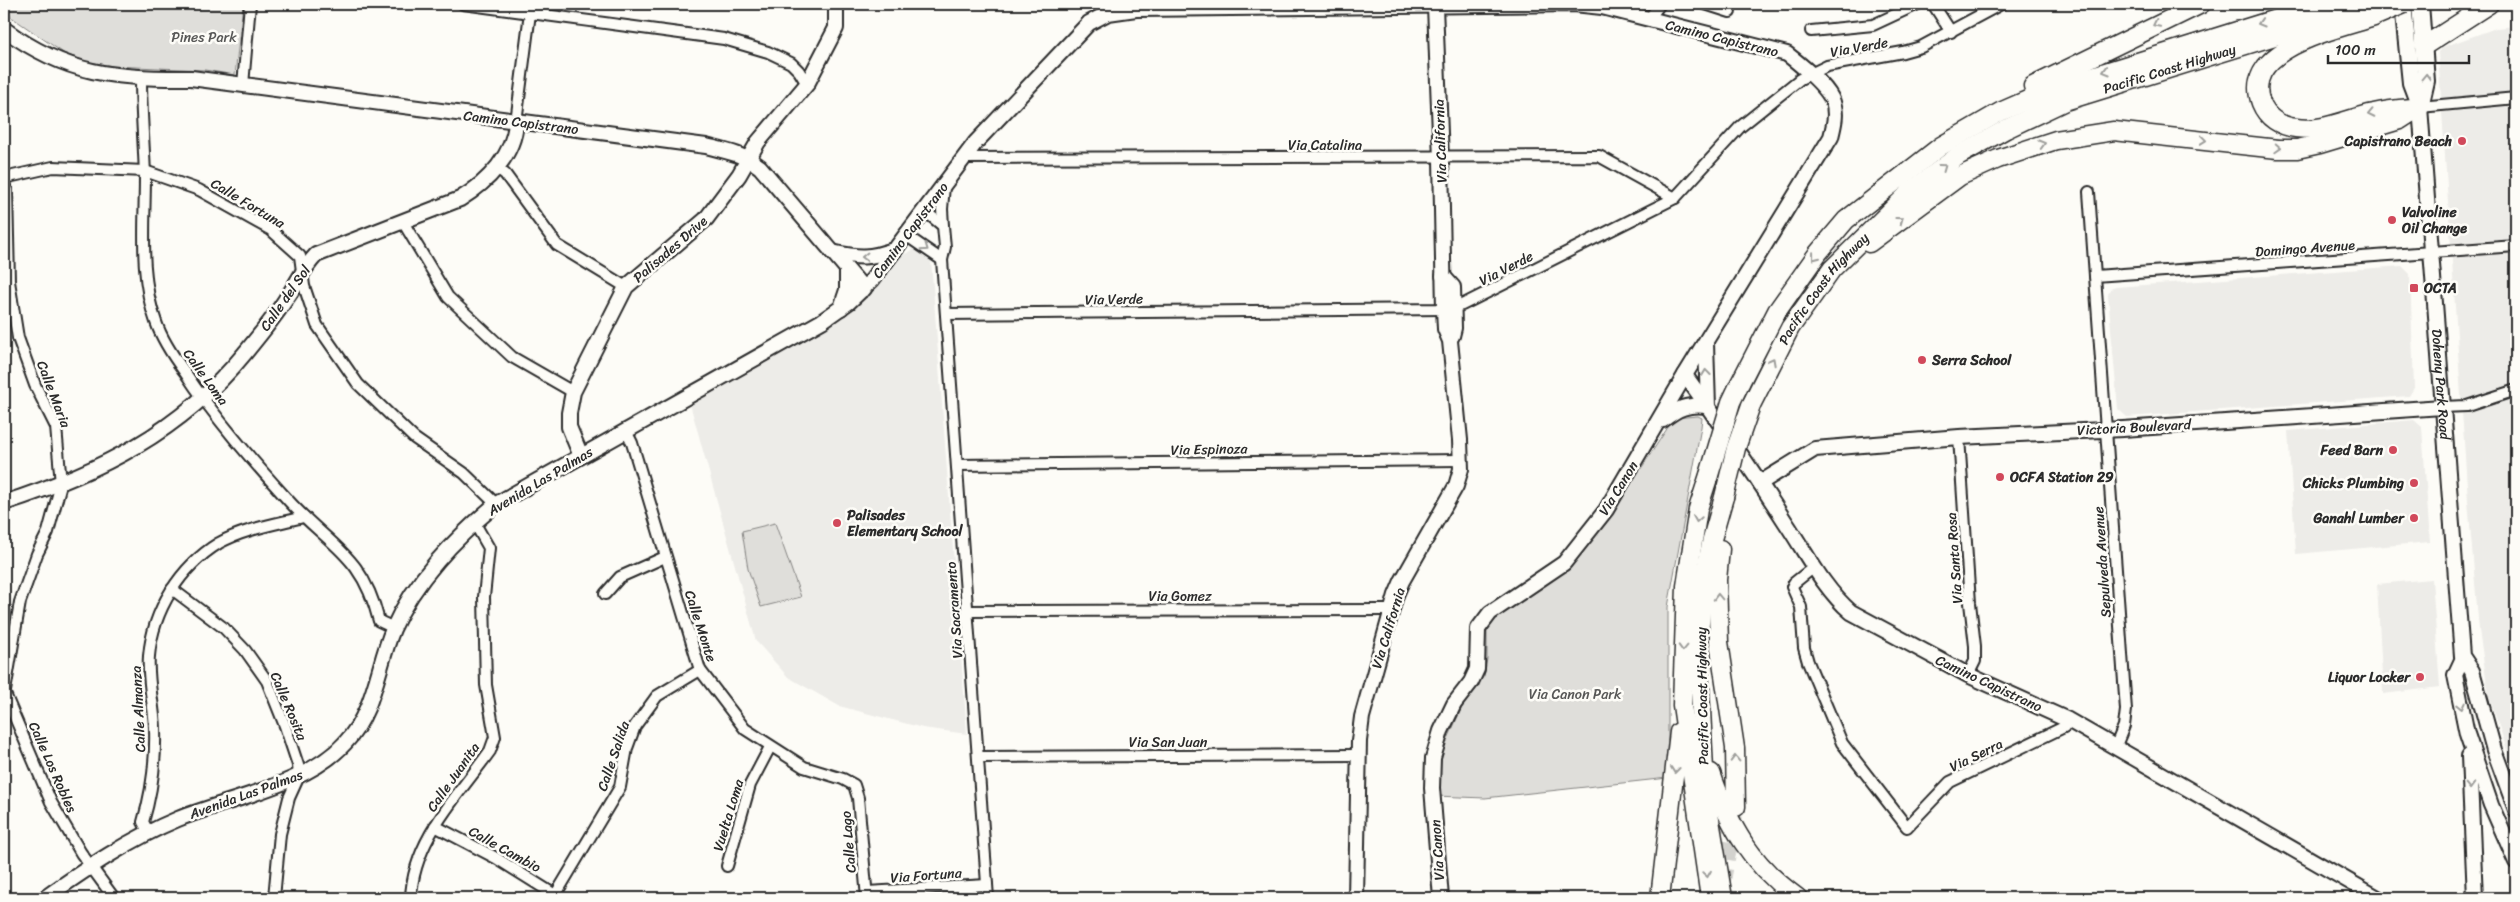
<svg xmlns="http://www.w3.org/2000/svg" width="2520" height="902" viewBox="0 0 2520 902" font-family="Sriracha,sans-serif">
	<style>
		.built { fill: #edece8 }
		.green { fill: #dfdeda; stroke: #858482 }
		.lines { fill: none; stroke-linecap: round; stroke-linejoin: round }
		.highway-tunnel { stroke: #d3d2ce; stroke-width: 18; stroke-dasharray: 18 9; stroke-linecap: butt }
		.street-casing { stroke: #2b2b2b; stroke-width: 14 }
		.secondary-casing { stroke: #2b2b2b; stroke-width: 18 }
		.primary-casing { stroke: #2b2b2b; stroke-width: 20 }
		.highway-casing { stroke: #2b2b2b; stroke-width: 21 }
		.street { stroke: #fdfcf7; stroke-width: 10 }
		.secondary { stroke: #fdfcf7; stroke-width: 14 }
		.primary { stroke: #fdfcf7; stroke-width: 16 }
		.highway { stroke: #fdfcf7; stroke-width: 18 }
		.highway-bridge-casing { stroke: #2b2b2b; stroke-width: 21; stroke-linecap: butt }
		.highway-bridge { stroke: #fdfcf7; stroke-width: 18 }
		.oneway { stroke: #9e9e9b }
		.poi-dot { fill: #d1495b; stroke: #fdfcf7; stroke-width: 2 }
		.labels { text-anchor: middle; stroke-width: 5; stroke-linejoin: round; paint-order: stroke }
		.park-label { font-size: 14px; fill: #585857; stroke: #fdfcf7 }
		.street-label { font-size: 14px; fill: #2b2b2b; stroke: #fdfcf7 }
		.poi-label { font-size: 14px; font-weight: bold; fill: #2b2b2b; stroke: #fdfcf7; text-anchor: end }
	</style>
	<rect width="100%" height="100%" fill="#fdfcf7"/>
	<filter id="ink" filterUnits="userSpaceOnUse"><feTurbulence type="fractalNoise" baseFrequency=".02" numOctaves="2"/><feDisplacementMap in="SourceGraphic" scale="10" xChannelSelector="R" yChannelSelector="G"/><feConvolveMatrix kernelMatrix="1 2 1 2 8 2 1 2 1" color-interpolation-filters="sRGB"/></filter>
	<g filter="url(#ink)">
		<g class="built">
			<path d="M2516 26V776L2489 697 2479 630 2468 501 2438 52 2443 47 2496 28Z"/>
			<path d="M915 249 931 261 967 734 923 728 839 706 788 677 756 641 690 404 818 329 863 298 893 260Z"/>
			<path d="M2402 266 2410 274 2414 388 2409 396 2127 417 2118 409 2108 295 2110 289 2116 287Z"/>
			<path d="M2414 420 2422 427 2430 542 2296 554 2288 431Z"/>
			<path d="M2432 579 2440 687 2383 694 2377 584Z"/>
		</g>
		<g class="green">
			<path d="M4 4H243L235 75 205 70 113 66 88 62 65 54 4 12Z"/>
			<path d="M1698 416 1702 418 1701 427 1668 607V778L1485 798 1435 796V757L1447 741 1463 705 1484 676 1487 659V631L1492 620 1579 554 1603 527 1674 418Z"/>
			<path d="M775 523 801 597 761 607 748 569 742 531Z"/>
		</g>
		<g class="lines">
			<path class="highway-tunnel" d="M1721 886 1734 815"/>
			<g class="street-casing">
				<g id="street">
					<path d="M463 4 724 39 768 52 791 63 799 71 807 84"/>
					<path d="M1705 4 1730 12"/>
					<path d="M1933 4 1951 32"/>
					<path d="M1648 20 1660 4"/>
					<path d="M1811 31 1873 25 1918 4"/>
					<path d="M141 78C141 111 144 144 145 176 145 225 139 276 156 322 162 340 173 356 184 371 215 418 251 459 288 500 330 547 362 553 379 621L394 628"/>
					<path d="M243 85 250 4"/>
					<path d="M2420 107 2516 98"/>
					<path d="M516 122 530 13"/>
					<path d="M964 158 1599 156 1675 198"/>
					<path d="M497 168 505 174 557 245 626 287"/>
					<path d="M4 178 53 167 145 171 199 190 271 230 300 256 304 286 317 325 358 384 414 438 464 473 496 504"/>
					<path d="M4 185 7 190 9 281 18 338 35 385 56 427 61 484 48 532 37 554 20 602 4 697"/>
					<path d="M2089 192 2126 710 2124 726 2115 748"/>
					<path d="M925 211 943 226 945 247 942 260 988 898"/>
					<path d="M403 222 448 297 512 357 573 392"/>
					<path d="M943 226 942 209 944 186"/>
					<path d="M907 236 942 260"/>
					<path d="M2095 276 2516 246"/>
					<path d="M946 314 1444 309 1462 305 1675 198 1740 127 1800 79 1827 66 1903 52 1921 47 2001 4"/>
					<path d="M2442 407 2467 406 2516 390"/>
					<path d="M626 431 632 443 700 670 745 729 804 767 843 779 854 785 858 798 867 898"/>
					<path d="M1959 437 1970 603 1975 646V661L1968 675"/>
					<path d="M957 465 1462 460"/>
					<path d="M1814 567 1794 583 1792 587 1801 607 1804 648 1808 662 1842 743 1907 827 1950 782 2064 727 2068 720"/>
					<path d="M172 589 224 628 245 650 267 681 285 726 298 765 299 776 289 798 280 834 274 898"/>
					<path d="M605 594 620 577 665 557"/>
					<path d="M968 611 1391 610"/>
					<path d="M5 694 51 802 81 853 114 898"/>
					<path d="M979 757 1358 755"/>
					<path d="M435 826 496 858 560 898"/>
					<path d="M149 833 143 822C152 792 156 760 155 728 154 704 147 680 149 656 153 610 180 567 219 543 244 529 276 524 303 517"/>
					<path d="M727 866 750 785 770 747"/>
					<path d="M867 892 987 885"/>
					<path d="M556 894 620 787 627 748 635 726 657 696 700 670"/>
					<path d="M411 898C413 840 458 796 490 751L495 737 486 685 484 597 489 548 474 522"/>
				</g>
			</g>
			<g class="secondary-casing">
				<g id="secondary">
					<path d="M4 29C68 76 115 78 191 78L706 146C726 151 743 154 760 167L864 289"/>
					<path id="s1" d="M2420 107 2462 656 2472 671 2494 750 2516 810"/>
					<path d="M832 252C859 258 869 259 896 249"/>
					<path d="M1443 276 1453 287 1454 328 1452 336"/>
					<path d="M841 308 847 290V270"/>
					<path d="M1706 343 1708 407"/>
					<path d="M1685 375C1720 423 1754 473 1786 523 1806 553 1824 589 1851 612L1968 675 2068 720 2378 898"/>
					<path d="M1663 420C1678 408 1687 404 1707 406"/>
					<path d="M581 456 569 427V413L573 392 626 287 706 219 739 175 758 142 807 84 836 28V4"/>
					<path d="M1760 483 1815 449 1959 437 2123 429 2442 407"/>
					<path d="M4 503C99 472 180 433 245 353 259 336 274 318 286 299 298 283 301 271 316 255L460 199C488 182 514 155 516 122"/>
					<path d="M2462 660 2455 675 2467 734 2491 805 2516 862"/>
					<path d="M2469 756 2475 898"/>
					<path d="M45 898C87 868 130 839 178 819 231 798 307 785 345 743 375 711 377 667 393 629 415 579 455 539 496 504L822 321 849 302 872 280 976 142 1089 23 1108 13 1136 9 1574 4 1602 7 1787 54C1800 64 1828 87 1833 102 1837 114 1834 125 1831 137L1685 375 1606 510 1564 563 1490 613 1478 629 1477 669 1471 682 1454 704 1441 731 1433 758 1432 788 1441 898"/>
					<path d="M1356 898 1359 741 1362 717 1396 595 1402 581 1456 486 1461 469 1460 440 1450 341 1445 329 1444 309 1441 159 1435 6"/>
				</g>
			</g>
			<g class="primary-casing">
				<g id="primary">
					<path d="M2403 4 2411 83 2420 107"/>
					<path d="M2420 107 2426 81 2420 4"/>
				</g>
			</g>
			<g class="highway-casing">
				<g id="highway">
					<path d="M2374 17C2339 29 2240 48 2261 103 2267 118 2280 126 2296 128 2323 132 2348 118 2374 113 2386 110 2399 109 2412 108"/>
					<path d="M2424 46 2489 4"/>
					<path d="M2033 86 2201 4"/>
					<path d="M1869 243 1960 176 1998 159 2056 140 2114 131 2278 149H2297L2320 144 2400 120 2420 107"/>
					<path d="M1740 383 1777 311 1818 253 1846 220 1941 146 2000 112 2057 87 2324 4"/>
					<path id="s2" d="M1751 405 1790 328 1832 269 1911 191 1958 156 2006 129 2065 101 2378 4"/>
					<path d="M1709 475 1698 509 1686 586 1682 705 1710 898"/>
					<path d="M1720 549 1717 580 1719 642 1735 748 1736 807"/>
					<path d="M1711 773C1729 826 1751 865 1798 898"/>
					<path d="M1660 898 1679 732"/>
					<path d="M1723 898 1705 790 1698 648 1703 584 1712 539 1724 497"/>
				</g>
			</g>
			<use href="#street" class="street"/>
			<use href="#secondary" class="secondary"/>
			<use href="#primary" class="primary"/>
			<use href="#highway" class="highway"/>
			<g class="highway-bridge-casing">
				<g id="highway-bridge">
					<path d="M2378 15 2404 4"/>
					<path d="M1709 475 1731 402 1740 383"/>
					<path d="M1724 497 1736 448 1751 405"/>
				</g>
			</g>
			<use href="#highway-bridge" class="highway-bridge"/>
		</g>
		<defs><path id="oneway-chevron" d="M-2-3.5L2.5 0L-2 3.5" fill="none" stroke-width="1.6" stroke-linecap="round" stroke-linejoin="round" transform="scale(1.25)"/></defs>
		<g class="oneway">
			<use href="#oneway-chevron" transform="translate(2261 23) rotate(163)"/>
			<use href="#oneway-chevron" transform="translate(2156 24) rotate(154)"/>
			<use href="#oneway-chevron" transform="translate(2106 71) rotate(163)"/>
			<use href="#oneway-chevron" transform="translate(2426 77) rotate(-88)"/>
			<use href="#oneway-chevron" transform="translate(2371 114) rotate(168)"/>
			<use href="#oneway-chevron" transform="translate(2203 140) rotate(7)"/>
			<use href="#oneway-chevron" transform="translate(2042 144) rotate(-16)"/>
			<use href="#oneway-chevron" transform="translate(2278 148) rotate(3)"/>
			<use href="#oneway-chevron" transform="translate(1943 167) rotate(-36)"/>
			<use href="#oneway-chevron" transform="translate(1900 220) rotate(-36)"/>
			<use href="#oneway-chevron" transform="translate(925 248) rotate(35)"/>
			<use href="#oneway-chevron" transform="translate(865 257) rotate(179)"/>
			<use href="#oneway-chevron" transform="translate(1815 257) rotate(128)"/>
			<use href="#oneway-chevron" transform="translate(1772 361) rotate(-62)"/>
			<use href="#oneway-chevron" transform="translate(1706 373) rotate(-96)"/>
			<use href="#oneway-chevron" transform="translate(1697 519) rotate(99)"/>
			<use href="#oneway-chevron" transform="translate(1718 597) rotate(-92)"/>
			<use href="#oneway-chevron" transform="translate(1683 648) rotate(92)"/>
			<use href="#oneway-chevron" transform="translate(2461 706) rotate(77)"/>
			<use href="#oneway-chevron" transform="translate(1735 759) rotate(-91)"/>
			<use href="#oneway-chevron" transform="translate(1675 770) rotate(96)"/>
			<use href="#oneway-chevron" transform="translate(2470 786) rotate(88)"/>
			<use href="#oneway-chevron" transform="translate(1707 874) rotate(81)"/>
		</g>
	</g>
	<g class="poi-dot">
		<circle cx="2462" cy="141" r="5"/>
		<circle cx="2392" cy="220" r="5"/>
		<rect x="2409" y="283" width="10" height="10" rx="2.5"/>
		<circle cx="1922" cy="360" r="5"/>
		<circle cx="2393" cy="450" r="5"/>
		<circle cx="2000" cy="477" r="5"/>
		<circle cx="2414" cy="483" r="5"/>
		<circle cx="2414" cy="518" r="5"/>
		<circle cx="837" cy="523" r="5"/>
		<circle cx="2420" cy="677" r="5"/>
	</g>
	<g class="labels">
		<g class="park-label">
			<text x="204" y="42">Pines Park</text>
			<text x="1575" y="699">Via Canon Park</text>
		</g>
		<g class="street-label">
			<text transform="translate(1722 38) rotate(14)" y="5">Camino Capistrano</text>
			<text transform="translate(1859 47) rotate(-10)" y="5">Via Verde</text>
			<text dy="5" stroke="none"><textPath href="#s2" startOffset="558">Pacific Coast Highway</textPath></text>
			<text transform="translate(521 122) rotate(7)" y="5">Camino Capistrano</text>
			<text transform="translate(1440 141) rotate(-92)" y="5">Via California</text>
			<text x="1325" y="150">Via Catalina</text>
			<text transform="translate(248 203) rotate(31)" y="5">Calle Fortuna</text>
			<text transform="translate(910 230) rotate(-53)" y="5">Camino Capistrano</text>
			<text transform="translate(2305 248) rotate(-4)" y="5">Domingo Avenue</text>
			<text transform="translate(670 249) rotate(-41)" y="5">Palisades Drive</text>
			<text transform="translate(1506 268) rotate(-27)" y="5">Via Verde</text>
			<text dy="5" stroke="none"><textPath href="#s2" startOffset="138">Pacific Coast Highway</textPath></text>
			<text transform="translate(285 298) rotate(-55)" y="5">Calle del Sol</text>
			<text transform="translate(1114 299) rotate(-1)" y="5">Via Verde</text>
			<text transform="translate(206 377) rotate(54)" y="5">Calle Loma</text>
			<text dy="5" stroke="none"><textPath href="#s1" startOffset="278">Doheny Park Road</textPath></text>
			<text transform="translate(54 394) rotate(69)" y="5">Calle Maria</text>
			<text transform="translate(2134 427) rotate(-3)" y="5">Victoria Boulevard</text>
			<text transform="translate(1209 449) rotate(-1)" y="5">Via Espinoza</text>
			<text transform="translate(540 481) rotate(-31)" y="5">Avenida Las Palmas</text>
			<text transform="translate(1618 488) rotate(-58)" y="5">Via Canon</text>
			<text transform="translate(1954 558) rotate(-94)" y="5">Via Santa Rosa</text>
			<text transform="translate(2102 562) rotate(-94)" y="5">Sepulveda Avenue</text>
			<text x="1180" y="601">Via Gomez</text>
			<text transform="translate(954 610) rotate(-94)" y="5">Via Sacramento</text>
			<text transform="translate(701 626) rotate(72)" y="5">Calle Monte</text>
			<text transform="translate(1388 628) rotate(-73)" y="5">Via California</text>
			<text transform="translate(1989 683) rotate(25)" y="5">Camino Capistrano</text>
			<text transform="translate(1702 696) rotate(-91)" y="5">Pacific Coast Highway</text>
			<text transform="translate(289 706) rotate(67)" y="5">Calle Rosita</text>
			<text transform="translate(138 709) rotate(-93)" y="5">Calle Almanza</text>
			<text x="1168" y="747">Via San Juan</text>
			<text transform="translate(1976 755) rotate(-26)" y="5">Via Serra</text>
			<text transform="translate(613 756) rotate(-71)" y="5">Calle Salida</text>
			<text transform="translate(53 767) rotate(66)" y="5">Calle Los Robles</text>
			<text transform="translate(453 777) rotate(-55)" y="5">Calle Juanita</text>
			<text transform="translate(246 794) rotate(-20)" y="5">Avenida Las Palmas</text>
			<text transform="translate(728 815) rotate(-73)" y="5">Vuelta Loma</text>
			<text transform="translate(848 842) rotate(-95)" y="5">Calle Lago</text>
			<text transform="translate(505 849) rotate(29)" y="5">Calle Cambio</text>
			<text transform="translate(1437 850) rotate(-94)" y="5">Via Canon</text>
			<text transform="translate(926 875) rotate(-4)" y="5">Via Fortuna</text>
		</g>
		<g class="poi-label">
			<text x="2452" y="146">Capistrano Beach</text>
			<text x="2402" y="217" text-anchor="start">Valvoline<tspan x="2402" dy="16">Oil Change</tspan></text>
			<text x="2424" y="293" text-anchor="start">OCTA</text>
			<text x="1932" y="365" text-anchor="start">Serra School</text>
			<text x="2383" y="455">Feed Barn</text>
			<text x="2010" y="482" text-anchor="start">OCFA Station 29</text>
			<text x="2404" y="488">Chicks Plumbing</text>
			<text x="847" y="520" text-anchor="start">Palisades<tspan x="847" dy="16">Elementary School</tspan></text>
			<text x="2404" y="523">Ganahl Lumber</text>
			<text x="2410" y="682">Liquor Locker</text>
		</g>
	</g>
	<rect width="2520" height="902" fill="none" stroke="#fdfcf7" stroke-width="20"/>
	<rect x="10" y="10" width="2500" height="882" fill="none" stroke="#2b2b2b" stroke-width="2" filter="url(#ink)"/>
	<path d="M2328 55v8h141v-8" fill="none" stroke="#2b2b2b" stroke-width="2.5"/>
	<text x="2335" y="55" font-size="15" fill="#2b2b2b" stroke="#fdfcf7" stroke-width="4" paint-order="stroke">100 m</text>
</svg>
